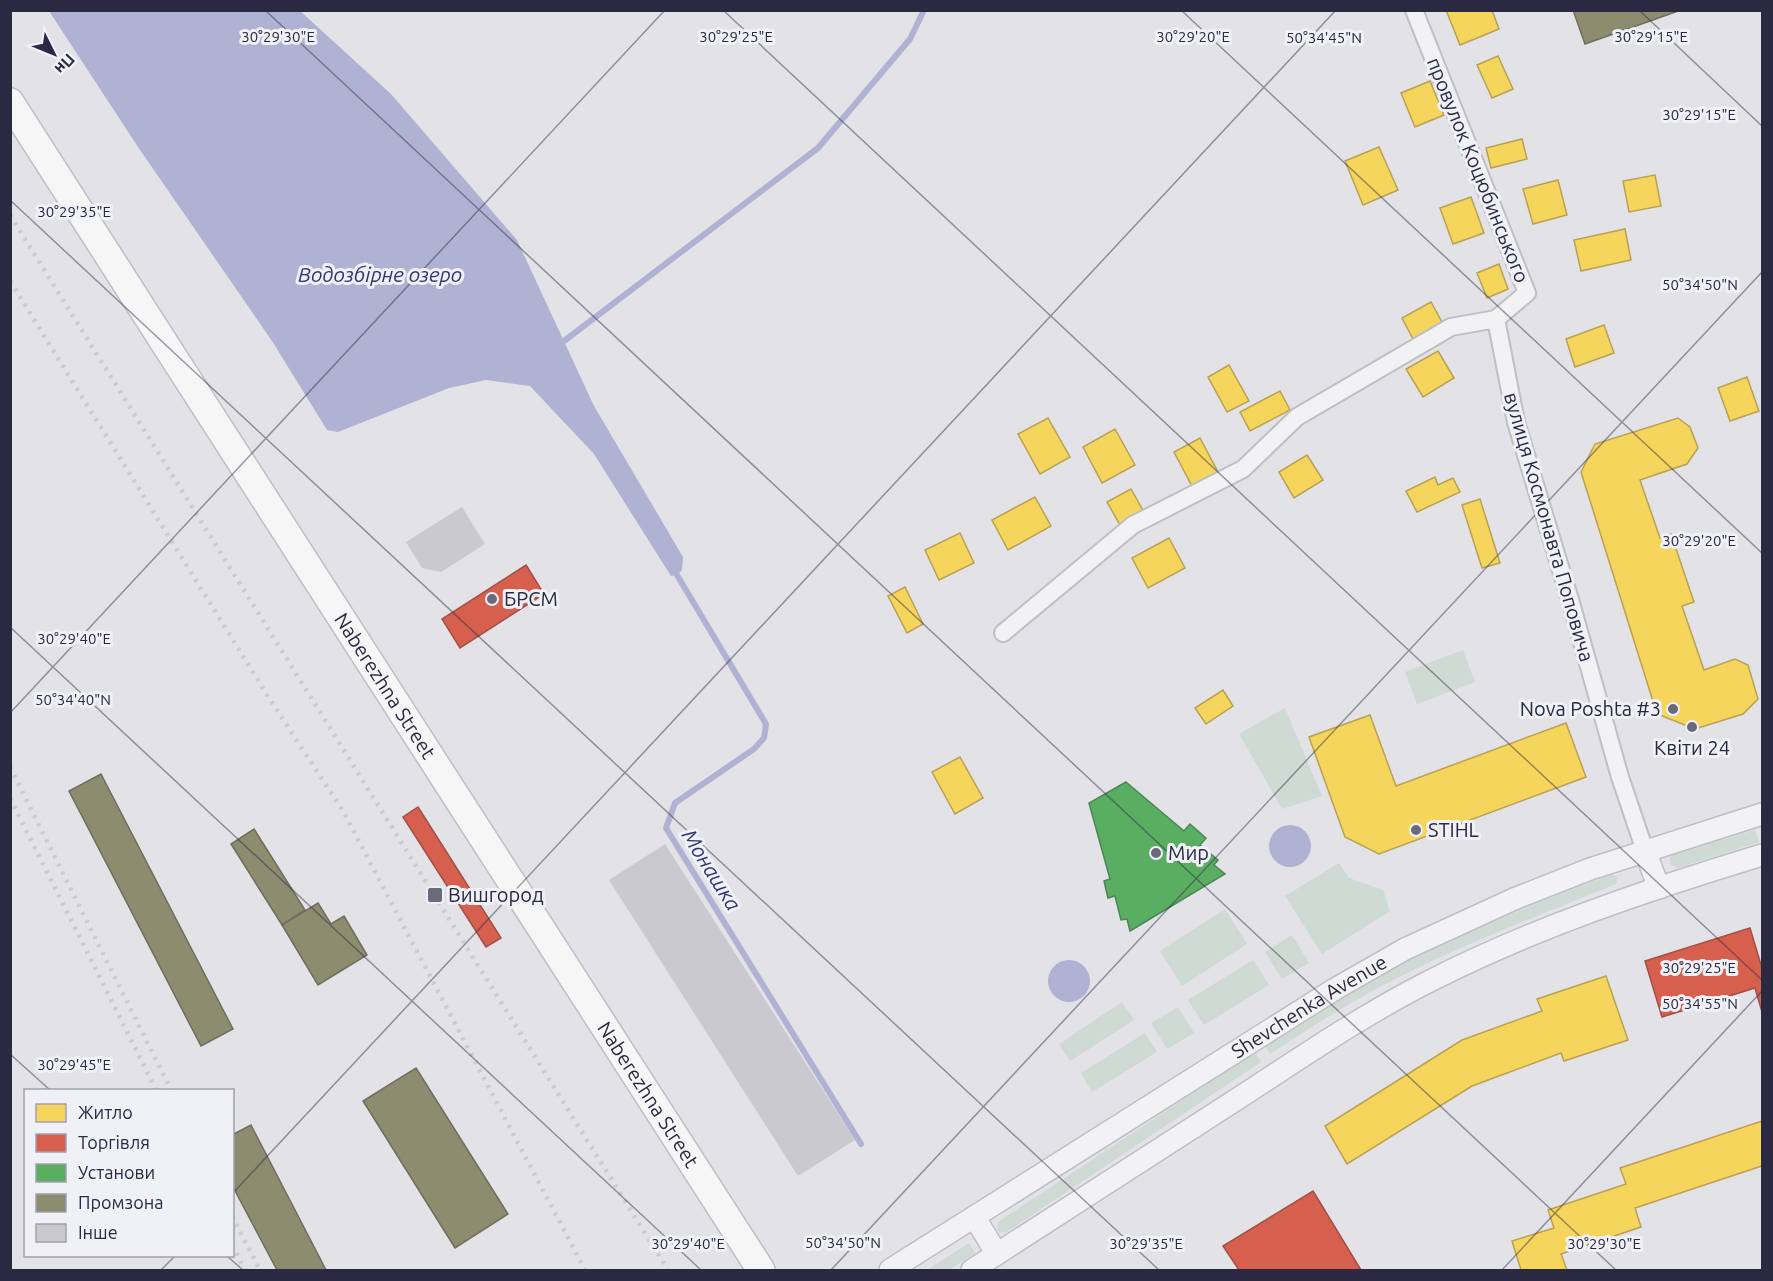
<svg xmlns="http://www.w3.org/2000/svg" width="1773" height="1281" viewBox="0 0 1773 1281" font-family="Ubuntu,sans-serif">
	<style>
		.green { fill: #d0dad4 }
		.water { fill: #b0b2d3 }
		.homes { fill: #f6d55c; stroke: #b9a154; stroke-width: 1.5 }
		.shops { fill: #d6604d; stroke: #a25049; stroke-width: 1.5 }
		.public { fill: #5aae61; stroke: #4c8657; stroke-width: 1.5 }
		.industry { fill: #8c8c6e; stroke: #6f6e60; stroke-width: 1.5 }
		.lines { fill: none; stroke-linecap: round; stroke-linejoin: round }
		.stream { stroke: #b0b2d3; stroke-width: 6 }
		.building { fill: #c9c9cf }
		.minor-casing { stroke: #bfbfc5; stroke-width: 20 }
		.tertiary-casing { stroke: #bfbfc5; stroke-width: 24 }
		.primary-casing { stroke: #bfbec5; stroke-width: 30 }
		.minor { stroke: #f2f2f4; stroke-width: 16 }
		.tertiary { stroke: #f2f2f4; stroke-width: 21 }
		.primary { stroke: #f6f6f7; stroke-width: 27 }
		.rail { stroke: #cbcbd0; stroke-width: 4.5; stroke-dasharray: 3 6; stroke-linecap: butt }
		.ticks { fill: none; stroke: #2a2941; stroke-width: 1.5; stroke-opacity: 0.45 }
		.poi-dot { fill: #6a6a7b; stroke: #f0f0f7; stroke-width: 2 }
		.labels { text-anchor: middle; stroke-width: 6; stroke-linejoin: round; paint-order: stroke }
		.street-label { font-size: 20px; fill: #2a2941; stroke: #f0f0f7 }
		.poi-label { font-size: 20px; fill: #2a2941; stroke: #f0f0f7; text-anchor: start }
		.water-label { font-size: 21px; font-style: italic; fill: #323475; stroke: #f0f0f7 }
		.ticks-label { font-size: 15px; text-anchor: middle; fill: #2a2941; stroke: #f0f0f7; stroke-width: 6; stroke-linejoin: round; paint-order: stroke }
	</style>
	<rect width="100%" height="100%" fill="#e2e2e7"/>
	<g class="green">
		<path d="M1463 650 1475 682 1417 704 1405 672Z"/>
		<path d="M1285 708 1322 796 1282 809 1239 734Z"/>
		<path d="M1755 830 1759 842 1678 868 1670 864V858L1673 854Z"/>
		<path d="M1339 863 1349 878 1383 890 1390 911 1322 954 1285 896Z"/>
		<path d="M1612 874 1618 878 1616 884C1530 919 1442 952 1360 998 1329 1015 1300 1035 1270 1054L1265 1046C1294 1027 1323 1007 1354 990 1435 942 1525 908 1612 874Z"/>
		<path d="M1225 909 1247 944 1182 986 1160 951Z"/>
		<path d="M1292 935 1309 963 1282 979 1265 952Z"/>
		<path d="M1253 960 1269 985 1204 1025 1188 1000Z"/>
		<path d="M1122 1002 1134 1020 1070 1061 1059 1044Z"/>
		<path d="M1178 1007 1194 1033 1167 1049 1151 1023Z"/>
		<path d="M1145 1033 1157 1052 1092 1092 1081 1073Z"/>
		<path d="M1255 1052 1261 1062 1005 1233 997 1231 998 1222Z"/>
		<path d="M969 1243 975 1253 949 1270H927Z"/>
	</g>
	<g class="water">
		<path d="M299 10 391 94 517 240 594 406 683 557 682 570 677 575 671 576 594 454 530 386 486 380 449 388 338 432 327 430 272 341 138 147 49 11Z"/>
		<circle cx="1290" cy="846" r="21"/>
		<circle cx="1069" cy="981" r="21"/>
	</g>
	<g class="homes">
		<path d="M1446 10H1492L1499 29 1460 45Z"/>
		<path d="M1498 56 1513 89 1492 98 1477 65Z"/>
		<path d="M1430 81 1444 115 1415 127 1401 93Z"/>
		<path d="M1522 139 1527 159 1491 168 1486 148Z"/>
		<path d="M1379 147 1398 190 1363 205 1345 161Z"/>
		<path d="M1655 175 1661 206 1629 212 1623 181Z"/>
		<path d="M1558 180 1567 215 1533 224 1523 189Z"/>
		<path d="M1471 197 1484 233 1453 244 1440 208Z"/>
		<path d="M1625 229 1631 260 1581 271 1574 240Z"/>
		<path d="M1499 264 1508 289 1487 298 1477 273Z"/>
		<path d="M1431 302 1443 324 1413 339 1402 318Z"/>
		<path d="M1604 325 1614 353 1575 367 1566 339Z"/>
		<path d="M1438 351 1454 378 1423 397 1406 369Z"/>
		<path d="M1229 365 1249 401 1227 412 1208 377Z"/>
		<path d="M1747 377 1759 411 1730 421 1718 388Z"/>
		<path d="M1280 391 1290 410 1250 431 1240 412Z"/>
		<path d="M1048 418 1070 457 1040 474 1018 434Z"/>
		<path d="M1678 418 1690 427 1698 448 1687 464 1640 480 1660 538 1671 534 1694 602 1682 606 1704 670 1735 659 1748 665 1758 699 1743 714 1695 729 1657 714 1581 472 1595 444Z"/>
		<path d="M1115 429 1135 465 1102 483 1083 447Z"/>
		<path d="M1200 438 1219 474 1193 488 1174 452Z"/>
		<path d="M1307 455 1323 480 1294 498 1279 472Z"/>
		<path d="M1435 477 1438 485 1453 478 1460 492 1417 512 1406 491Z"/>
		<path d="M1131 489 1144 512 1120 525 1107 502Z"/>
		<path d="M1035 497 1051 526 1008 550 992 520Z"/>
		<path d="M1480 499 1500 563 1482 568 1462 505Z"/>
		<path d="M960 533 974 563 939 580 925 550Z"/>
		<path d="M1169 538 1185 568 1148 588 1132 558Z"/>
		<path d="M905 587 923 624 907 633 888 596Z"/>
		<path d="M1223 690 1233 706 1206 724 1195 708Z"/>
		<path d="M1370 715 1396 786 1566 723 1586 777 1379 854 1345 837 1309 737Z"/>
		<path d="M960 757 983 798 955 814 932 772Z"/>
		<path d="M1606 976 1628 1040 1564 1061 1561 1053 1472 1086 1347 1164 1325 1126 1462 1040 1542 1011 1537 999Z"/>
		<path d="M1762 1121V1166L1635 1208 1641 1227 1561 1254 1567 1270H1521L1512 1241 1554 1228 1548 1210 1626 1184 1620 1168Z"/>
	</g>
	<g class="shops">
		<path d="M526 565 544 594 460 648 442 619Z"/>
		<path d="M418 807 501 938 486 947 403 817Z"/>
		<path d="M1750 928 1762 968V1012L1755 988 1662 1017 1645 961Z"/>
		<path d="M1313 1191 1361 1270H1239L1223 1246Z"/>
	</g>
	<path class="public" d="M1126 782 1184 831 1190 824 1206 838 1200 845 1218 860 1214 865 1225 874 1130 931 1127 919 1121 920 1115 896 1108 898 1104 881 1110 879 1089 803Z"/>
	<g class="industry">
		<path d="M1573 10H1681L1585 44Z"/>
		<path d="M101 774 233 1029 201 1046 69 791Z"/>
		<path d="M254 829 305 910 282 925 231 844Z"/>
		<path d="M318 903 331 924 344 916 367 955 318 985 282 925Z"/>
		<path d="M416 1068 508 1214 455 1248 363 1101Z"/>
		<path d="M251 1125 326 1270H277L232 1185V1135Z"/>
	</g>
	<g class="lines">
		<g class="stream">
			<path d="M564 341 818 148 910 39 924 10"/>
			<path d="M677 575 766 724 764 738 754 749 675 803 666 828 861 1144"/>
		</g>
	</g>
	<g class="building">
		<path d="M462 507 485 544 441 572 422 568 406 542Z"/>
		<path d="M665 844 855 1140 798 1176 609 880Z"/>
	</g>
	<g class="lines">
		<g class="minor-casing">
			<g id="minor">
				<path d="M1414 10 1527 293 1496 319"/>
				<path d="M1003 633 1133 525 1243 469 1297 417 1451 327 1496 319 1516 422 1571 603 1620 777 1645 851"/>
			</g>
		</g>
		<g class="tertiary-casing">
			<g id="tertiary">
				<path d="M1645 851 1659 888"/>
				<path d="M975 1218 997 1254"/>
				<path id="s1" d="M890 1270 1335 989 1405 949 1514 899 1590 869 1762 814"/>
				<path d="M972 1270C1058 1214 1145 1159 1231 1103 1296 1061 1359 1017 1428 982 1533 928 1650 889 1762 855"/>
			</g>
		</g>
		<g class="primary-casing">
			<g id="primary">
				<path id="s2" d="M10 102 165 344 761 1270"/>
			</g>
		</g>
		<use href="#minor" class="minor"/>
		<use href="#tertiary" class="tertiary"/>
		<use href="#primary" class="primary"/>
		<g class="rail">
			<path d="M10 215 668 1270"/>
			<path d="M10 281 269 698 343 811 585 1270"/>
			<path d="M10 767 171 1090"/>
			<path d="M10 798 156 1090"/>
			<path d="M232 1216 260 1270"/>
			<path d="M232 1245 245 1270"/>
		</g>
	</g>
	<path class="ticks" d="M265 10 1616 1270M723 10 1762 980M1181 10 1762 553M1639 10 1762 126M10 200 1159 1270M10 627 701 1270M10 713 665 10M10 1054 50 1090M232 1194 1336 10M227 1256 243 1270M161 1270 175 1256M831 1270 1762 272M1502 1270 1762 991"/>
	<g class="poi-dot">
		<circle cx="492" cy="599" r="6"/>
		<circle cx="1673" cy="709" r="6"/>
		<circle cx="1692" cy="727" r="6"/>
		<circle cx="1416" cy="830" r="6"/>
		<circle cx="1156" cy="853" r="6"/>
		<rect x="427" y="887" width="16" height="16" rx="3"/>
	</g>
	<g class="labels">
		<g class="street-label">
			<text transform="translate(1478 170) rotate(68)" y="7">провулок Коцюбинського</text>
			<text transform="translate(1549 527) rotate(74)" y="7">вулиця Космонавта Поповича</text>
			<text dy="7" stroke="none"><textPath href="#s2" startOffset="694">Naberezhna Street</textPath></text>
			<text dy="7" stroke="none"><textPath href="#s1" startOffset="495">Shevchenka Avenue</textPath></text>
			<text dy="7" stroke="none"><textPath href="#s2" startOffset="1180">Naberezhna Street</textPath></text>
		</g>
		<g class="poi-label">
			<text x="504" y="606">БРСМ</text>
			<text x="1661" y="716" text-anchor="end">Nova Poshta #3</text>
			<text x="1692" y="755" text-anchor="middle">Квіти 24</text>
			<text x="1428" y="837">STIHL</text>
			<text x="1168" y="860">Мир</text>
			<text x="448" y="902">Вишгород</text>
		</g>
		<g class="water-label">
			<text x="380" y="282">Водозбірне озеро</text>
			<text transform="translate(711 870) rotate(58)" y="7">Монашка</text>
		</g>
	</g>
	<g class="ticks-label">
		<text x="278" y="42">30°29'30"E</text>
		<text x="1193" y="42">30°29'20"E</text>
		<text x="1651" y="42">30°29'15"E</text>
		<text x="736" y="42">30°29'25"E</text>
		<text x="1324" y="43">50°34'45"N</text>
		<text x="1699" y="120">30°29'15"E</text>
		<text x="74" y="217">30°29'35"E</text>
		<text x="1700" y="290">50°34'50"N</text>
		<text x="1699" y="546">30°29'20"E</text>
		<text x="74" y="644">30°29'40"E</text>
		<text x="73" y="705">50°34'40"N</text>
		<text x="1699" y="973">30°29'25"E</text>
		<text x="1700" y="1009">50°34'55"N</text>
		<text x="74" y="1070">30°29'45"E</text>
		<text x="843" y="1248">50°34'50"N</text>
		<text x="688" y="1249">30°29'40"E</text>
		<text x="1146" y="1249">30°29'35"E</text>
		<text x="1604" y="1249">30°29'30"E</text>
	</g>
	<rect width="1773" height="1281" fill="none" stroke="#2a2941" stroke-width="24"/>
	<rect x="24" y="1089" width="210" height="168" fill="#f0f0f7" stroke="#a1a0ae" stroke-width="1.5"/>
	<rect x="36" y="1104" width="30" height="18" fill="#f6d55c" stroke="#a1a0ae" stroke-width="1.5"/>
	<text x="78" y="1119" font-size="18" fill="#2a2941">Житло</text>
	<rect x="36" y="1134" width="30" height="18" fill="#d6604d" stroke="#a1a0ae" stroke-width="1.5"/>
	<text x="78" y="1149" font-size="18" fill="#2a2941">Торгівля</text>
	<rect x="36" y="1164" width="30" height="18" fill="#5aae61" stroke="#a1a0ae" stroke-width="1.5"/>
	<text x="78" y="1179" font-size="18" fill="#2a2941">Установи</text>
	<rect x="36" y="1194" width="30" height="18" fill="#8c8c6e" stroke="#a1a0ae" stroke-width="1.5"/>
	<text x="78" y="1209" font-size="18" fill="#2a2941">Промзона</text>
	<rect x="36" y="1224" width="30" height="18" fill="#c9c9cf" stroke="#a1a0ae" stroke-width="1.5"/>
	<text x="78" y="1239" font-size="18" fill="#2a2941">Інше</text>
	<g transform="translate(54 54) rotate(133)" stroke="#f0f0f7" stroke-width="4.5" paint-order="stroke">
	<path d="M0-4.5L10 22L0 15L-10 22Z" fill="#2a2941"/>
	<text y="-9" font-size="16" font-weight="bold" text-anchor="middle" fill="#2a2941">Пн</text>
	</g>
</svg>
